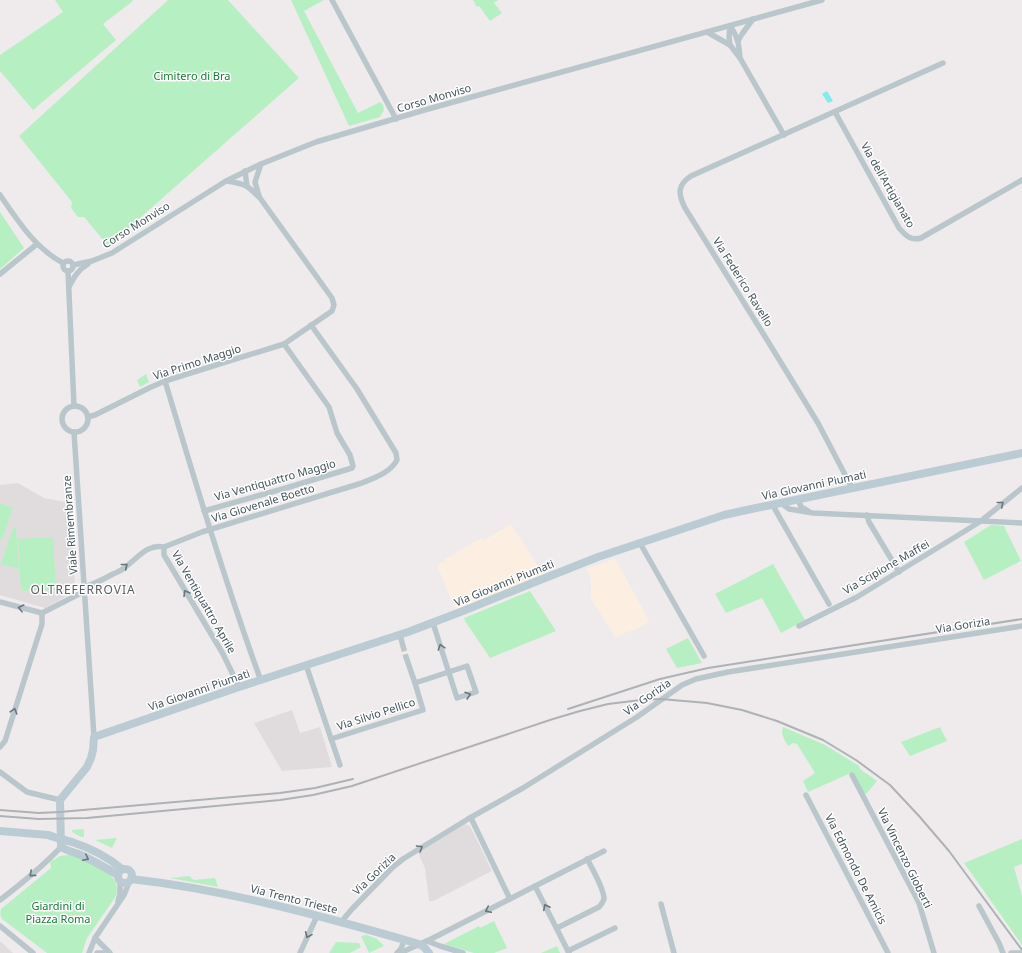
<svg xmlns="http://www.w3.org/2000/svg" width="1022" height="953" viewBox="0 0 1022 953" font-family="'Noto Sans',sans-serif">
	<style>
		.commercial { fill: #fcefe2 }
		.education { fill: #e0dcde }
		.green { fill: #b6f0c2 }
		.water { fill: #81ecef }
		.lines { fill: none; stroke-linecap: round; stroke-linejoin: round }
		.street-tunnel { stroke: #c4c5c7; stroke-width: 5.5; stroke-dasharray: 5.5 3; stroke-linecap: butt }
		.street { stroke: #b9c7cc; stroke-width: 5.5 }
		.secondary { stroke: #bbcbd4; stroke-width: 8 }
		.rail { stroke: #adb2b6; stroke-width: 2 }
		.oneway { stroke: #66767c }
		.oneway2 { stroke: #67777e }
		.labels { text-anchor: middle; stroke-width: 3; stroke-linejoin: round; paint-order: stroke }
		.park-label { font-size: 11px; fill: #137c34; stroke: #fff }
		.street-label { font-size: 11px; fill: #435359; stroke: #fff }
		.neighbourhood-label { font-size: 12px; letter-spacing: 1px; fill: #585d61; stroke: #fff }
	</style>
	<rect width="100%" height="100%" fill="#efebec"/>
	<g class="commercial">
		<path d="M511 524 543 574 456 611 437 565 444 562V560L481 538 483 541Z"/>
		<path d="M615 559 649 620 646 624 631 632 630 630 616 638 591 599V578L586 569Z"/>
	</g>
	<g class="education">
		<path d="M18 483 44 498 71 503 75 588 67 589V596L45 608 0 595V485Z"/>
		<path d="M292 710 300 733 320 727 332 767 282 771 254 723Z"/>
		<path d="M465 824 470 826 492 871 433 901H429L425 868 418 853Z"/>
		<path d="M0 941 13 953H0Z"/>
	</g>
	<g class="green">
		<path d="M55 0H132L133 1 103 24 116 40 33 110 0 71V55L63 12Z"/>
		<path d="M168 0H228L299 78 108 246 84 217H78L71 208 72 202 19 136Z"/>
		<path d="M291 0H324L304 11 358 113 380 102 383 105 384 110 380 117 349 126Z"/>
		<path d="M473 0H498L494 3 502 13 490 21 479 6 477 7Z"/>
		<path d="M0 212 24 248 0 269Z"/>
		<path d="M146 374 149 382 140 387 137 380Z"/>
		<path d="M0 503 13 508 2 540 0 539Z"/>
		<path d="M991 525 1004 526 1021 561 984 580 964 542Z"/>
		<path d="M16 527 19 569 1 564 13 528Z"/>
		<path d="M53 537 56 589 21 591 18 539Z"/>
		<path d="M773 564 805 620 781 633 762 598 726 613 715 594Z"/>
		<path d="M530 591 556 631 490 658 465 621 464 618Z"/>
		<path d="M688 638 702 663 677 668 666 649Z"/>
		<path d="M783 727 825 745 859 766 860 769 877 781 866 794 863 792 853 772 808 792 803 781 815 773 797 744 793 743 788 746C785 740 780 735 783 727Z"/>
		<path d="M940 727 947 741 910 756 901 742Z"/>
		<path d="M84 829V837H81L72 832V830Z"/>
		<path d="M117 838 112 848 95 840Z"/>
		<path d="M1022 839V864L1014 867 1022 896V945L964 863Z"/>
		<path d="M69 855 75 856C92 864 123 872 116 896L87 938 82 953H47L2 919C0 915 0 913 1 909L51 868 50 862 60 856Z"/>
		<path d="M189 876 194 880 215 878 218 887 170 878Z"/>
		<path d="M494 921 507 948 494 953H474L444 944 479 926 480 928Z"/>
		<path d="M367 935 377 939 384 946 369 953 361 936Z"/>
		<path d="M336 942 359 943 361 947 350 953H329Z"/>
		<path d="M557 946 560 953H541Z"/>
	</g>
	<path class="water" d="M827 91 833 101 828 103 822 94Z"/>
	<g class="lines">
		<path class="street-tunnel" d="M403 646 406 657"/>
		<g class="street">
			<path d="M332 0 396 119"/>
			<path d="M707 32 730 45"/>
			<path d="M738 41 742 34 753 19"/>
			<path d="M740 58C739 44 738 37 730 26L729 37 730 45 740 58 784 135"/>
			<path d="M835 112 899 228C906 236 911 241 921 238L1022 180"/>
			<path d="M245 171 247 186"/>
			<path d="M0 195C18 221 35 248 63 263"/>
			<path d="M259 196 255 182 261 164"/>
			<circle cx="68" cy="266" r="5"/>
			<path d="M73 265 92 261 112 253 226 181 261 164 316 142 421 111 822 0"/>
			<path d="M68 271 74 406"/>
			<path d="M0 274 37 244"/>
			<path d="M69 287C74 277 78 270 88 264"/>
			<path d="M165 381C195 481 225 582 261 681"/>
			<circle cx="75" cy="419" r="13"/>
			<path d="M88 417 95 415 149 388 165 381 284 344 332 311 334 305 332 298 260 198C247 185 246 184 227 181"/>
			<path d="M74 432 94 737"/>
			<path d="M852 488 818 423 764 335 685 208C678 194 677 185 691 176L943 63"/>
			<path d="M798 499 801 507 808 511"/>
			<path d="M781 503 789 509 813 513 1022 523"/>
			<path d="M772 504 829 604"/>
			<path d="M204 511 286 488 352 468 353 466 350 455 337 433 329 407 284 344"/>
			<path d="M867 515 869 522 899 572"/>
			<path d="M640 543 704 656"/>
			<path d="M164 547V555L223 654 239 687"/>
			<path d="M84 587C95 584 104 579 113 574 117 572 121 571 124 568 137 559 147 543 164 547L202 532 362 483C374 478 390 473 397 460L396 453 393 448 357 389 311 325"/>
			<path d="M0 602 42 613 85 591"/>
			<path d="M799 626 857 597 965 531 981 521 1022 488"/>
			<path d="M400 635 403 646"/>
			<path d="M406 657 415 683"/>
			<path d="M306 665 340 765"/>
			<path d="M331 739 423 710 415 683 467 666 476 692 457 698 433 623"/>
			<path d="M0 747 5 741 42 624V613"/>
			<path d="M0 772 27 792 60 800"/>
			<path d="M852 775 919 903 934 953"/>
			<path d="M806 795 888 953"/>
			<path d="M471 818 510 899"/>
			<path d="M535 886 569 953"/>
			<path d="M0 900C21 884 43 866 61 847"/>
			<path d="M118 901 120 894V881"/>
			<path d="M661 904 674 953"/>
			<path d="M979 906 999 943 1003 953"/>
			<path d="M341 922 352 909 393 867 403 859 468 819 523 788 637 717 682 685 696 679 728 672 1022 626"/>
			<path d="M0 926 33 953"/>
			<path d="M557 928 599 907C601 905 603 902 604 899 604 889 592 868 587 859"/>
			<path d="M95 938 110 953"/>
			<path d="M427 941 440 946 463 953"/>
			<path d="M568 951 615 928"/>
			<path d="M89 953 95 938 124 895 130 880"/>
			<path d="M97 953H103"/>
			<path d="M300 953 317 916"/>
			<path d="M397 953 401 949 404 940"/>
			<path d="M400 953 431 939 604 851"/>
			<path d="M1011 953H1022"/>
		</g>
		<g class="secondary">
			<path d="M0 831 48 835C52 836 56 838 60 839 64 840 68 841 72 842 90 848 108 857 122 869"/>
			<circle cx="125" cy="876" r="7"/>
			<path d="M118 875C106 868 94 861 81 855 74 852 67 851 61 847L60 800 87 767 91 758 93 750 94 737 239 687 408 632 463 611 530 584 598 557 724 515 742 511 1022 453"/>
			<path d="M131 879C229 890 325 917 419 944L424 947 429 953"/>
		</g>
		<g class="rail">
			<path d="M568 709 660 679 708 668 1022 619"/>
			<path d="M0 810 39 813 60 812 280 793 315 788 353 779"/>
			<path d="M0 816 39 819 87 818 280 800 313 795 352 786 553 719 580 711 608 704 641 700 661 699 707 703 742 710 777 721 823 740 856 760 890 785 919 816 949 851 1022 950"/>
		</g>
	</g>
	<defs><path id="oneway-chevron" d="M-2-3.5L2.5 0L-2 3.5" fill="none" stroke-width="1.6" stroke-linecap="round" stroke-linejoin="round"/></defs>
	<g class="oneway">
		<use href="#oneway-chevron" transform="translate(1001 504) rotate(-39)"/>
		<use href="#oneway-chevron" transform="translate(125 566) rotate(-38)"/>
		<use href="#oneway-chevron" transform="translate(186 593) rotate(-121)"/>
		<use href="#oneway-chevron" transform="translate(21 608) rotate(-166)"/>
		<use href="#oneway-chevron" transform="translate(441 647) rotate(-108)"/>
		<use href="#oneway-chevron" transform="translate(468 695) rotate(-17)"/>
		<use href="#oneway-chevron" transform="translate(14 711) rotate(-73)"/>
		<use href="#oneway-chevron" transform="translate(420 848) rotate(-31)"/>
		<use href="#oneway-chevron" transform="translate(32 874) rotate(139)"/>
		<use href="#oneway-chevron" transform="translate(546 907) rotate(-117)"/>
		<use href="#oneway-chevron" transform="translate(488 910) rotate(154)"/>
		<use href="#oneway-chevron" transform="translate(308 935) rotate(114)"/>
	</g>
	<use class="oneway2" href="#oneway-chevron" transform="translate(86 858) rotate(27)"/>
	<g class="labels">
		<g class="park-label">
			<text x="192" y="80">Cimitero di Bra</text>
			<text x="58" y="910">Giardini di<tspan x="58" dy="13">Piazza Roma</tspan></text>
		</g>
		<g class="street-label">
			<text transform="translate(434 98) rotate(-16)" y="4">Corso Monviso</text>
			<text transform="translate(888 185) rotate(60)" y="4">Via dell'Artigianato</text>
			<text transform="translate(136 225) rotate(-32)" y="4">Corso Monviso</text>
			<text transform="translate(743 282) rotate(58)" y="4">Via Federico Ravello</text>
			<text transform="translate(197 362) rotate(-18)" y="4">Via Primo Maggio</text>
			<text transform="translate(275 480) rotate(-16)" y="4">Via Ventiquattro Maggio</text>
			<text transform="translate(814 485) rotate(-12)" y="4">Via Giovanni Piumati</text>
			<text transform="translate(263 503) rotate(-17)" y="4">Via Giovenale Boetto</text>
			<text transform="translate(70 525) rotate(-94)" y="4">Viale Rimembranze</text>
			<text transform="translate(886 567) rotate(-30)" y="4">Via Scipione Maffei</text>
			<text transform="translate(504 583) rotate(-22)" y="4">Via Giovanni Piumati</text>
			<text transform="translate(204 602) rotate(60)" y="4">Via Ventiquattro Aprile</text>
			<text transform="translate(963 625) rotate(-9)" y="4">Via Gorizia</text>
			<text transform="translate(199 690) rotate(-19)" y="4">Via Giovanni Piumati</text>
			<text transform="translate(647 697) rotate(-35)" y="4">Via Gorizia</text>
			<text transform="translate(376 714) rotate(-18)" y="4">Via Silvio Pellico</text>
			<text transform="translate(905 858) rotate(64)" y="4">Via Vincenzo Gioberti</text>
			<text transform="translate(856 869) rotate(63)" y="4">Via Edmondo De Amicis</text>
			<text transform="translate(374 874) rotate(-44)" y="4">Via Gorizia</text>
			<text transform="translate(294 899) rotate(14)" y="4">Via Trento Trieste</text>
		</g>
		<g class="neighbourhood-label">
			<text x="83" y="594">OLTREFERROVIA</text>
		</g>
	</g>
</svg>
